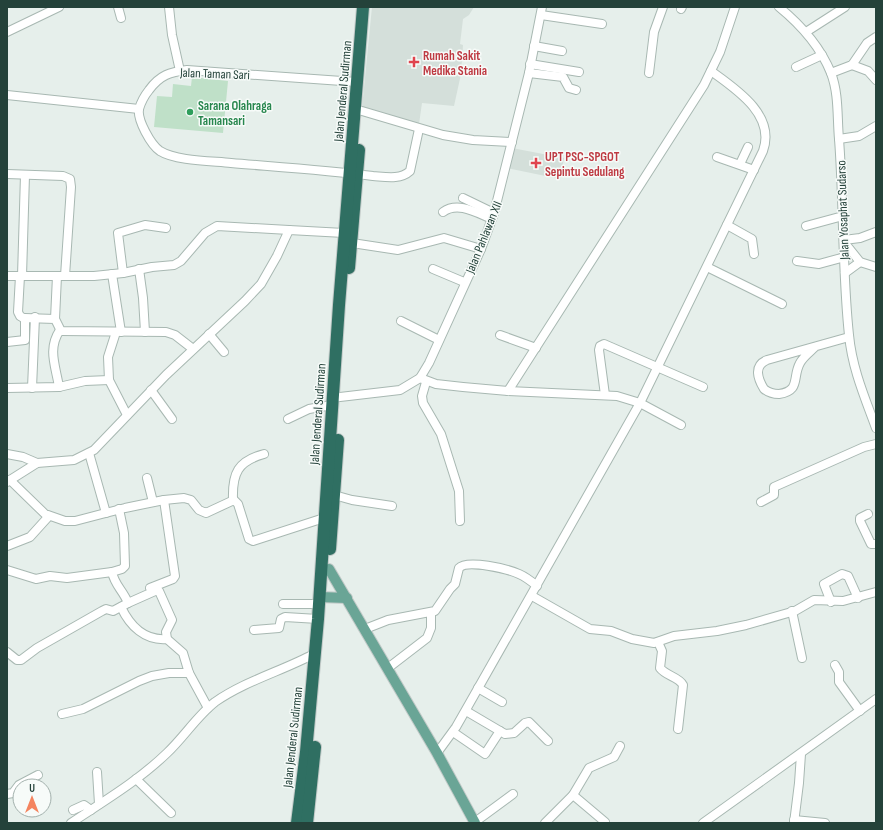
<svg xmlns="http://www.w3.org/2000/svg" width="883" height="830" viewBox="0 0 883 830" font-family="'Sofia Sans Condensed',sans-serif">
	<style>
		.built { fill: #d4dfda }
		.green { fill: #bfe0c8 }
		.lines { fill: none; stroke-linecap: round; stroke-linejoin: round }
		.minor-casing { stroke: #a8b8b2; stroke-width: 10 }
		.major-casing { stroke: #c2cac8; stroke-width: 12 }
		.highway-casing { stroke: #c2cac8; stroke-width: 14 }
		.minor { stroke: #fff; stroke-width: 8 }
		.major { stroke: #6aa596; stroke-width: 10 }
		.highway { stroke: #2f6f62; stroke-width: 12 }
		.health-dot { fill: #e0444e; stroke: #f7fbf9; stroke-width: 1.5 }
		.leisure-dot { fill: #2e9e5b; stroke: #f7fbf9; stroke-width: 1.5 }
		.labels { text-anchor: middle; stroke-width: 3; stroke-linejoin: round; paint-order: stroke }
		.health-label { font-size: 13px; font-weight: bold; fill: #be3a42; stroke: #f7fbf9; text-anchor: start }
		.street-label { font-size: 13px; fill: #24423a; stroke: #f7fbf9 }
		.leisure-label { font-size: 13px; font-weight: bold; fill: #27864d; stroke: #f7fbf9; text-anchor: start }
	</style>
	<rect width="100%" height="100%" fill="#e6efeb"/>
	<g class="built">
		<path d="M372 7H474L469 15 463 19 460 44 463 45 461 74 454 106 422 103 419 124 362 108Z"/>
		<path d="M512 148 564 158 560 179 507 168Z"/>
	</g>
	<path class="green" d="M192 77 228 81 223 133 154 127 157 96 172 97 173 84 191 86Z"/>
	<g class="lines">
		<g class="minor-casing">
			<g id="minor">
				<path d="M118 7 121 18"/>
				<path d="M169 7 172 35 180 71"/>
				<path d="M779 7C801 25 820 46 831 73 839 94 837 117 839 139 844 204 842 270 849 335 852 368 865 398 876 428"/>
				<path d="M681 9 682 7"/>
				<path d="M541 15 602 24"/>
				<path d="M7 32 59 7"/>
				<path d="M806 32 845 7"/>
				<path d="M534 46 562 51"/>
				<path d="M530 64 579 72"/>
				<path d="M852 65 868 71 876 80"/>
				<path d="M796 67 822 55"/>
				<path d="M529 73 563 77 569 88 576 90"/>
				<path d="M649 73 654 32 663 7"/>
				<path d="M831 73 852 65 867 43 876 37"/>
				<path d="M356 82 187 70C170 72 160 75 149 90 145 95 141 102 139 109 137 120 151 145 160 151 176 161 212 161 231 163 279 167 326 170 373 176 386 177 400 180 410 171L419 129"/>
				<path d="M7 95 139 109"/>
				<path d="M362 111 443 135 473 140 512 142"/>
				<path d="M839 139 859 136 876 126"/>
				<path d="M717 157 754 170"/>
				<path d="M740 164 748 147"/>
				<path d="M7 174 63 176 70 179 71 187 65 276"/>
				<path d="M463 198 494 213"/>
				<path d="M443 212C458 201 477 213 492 219"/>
				<path d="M727 225 752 239 754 254"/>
				<path d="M806 226 843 216"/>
				<path d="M844 240 860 238 876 232"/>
				<path d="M844 242 860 262 876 267"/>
				<path d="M352 243 398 250 444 238 481 249"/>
				<path d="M797 261 819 264 845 257"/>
				<path d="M707 267 782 304"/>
				<path d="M139 269 143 298 145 332"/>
				<path d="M433 269 464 282"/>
				<path d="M123 273 118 233 145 225 166 228"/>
				<path d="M845 273 860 262"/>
				<path d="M112 274 121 332"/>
				<path d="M7 276H94L123 273 152 267 174 265 181 261 205 233 217 226 289 230"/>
				<path d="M20 276 18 312 20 316 25 319"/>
				<path d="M22 276 25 175"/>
				<path d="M55 319 57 276"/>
				<path d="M401 321 439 340"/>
				<path d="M116 332 108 357 109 380 127 415"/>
				<path d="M209 334 224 352"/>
				<path d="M500 335 536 348"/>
				<path d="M7 342 25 340V318L55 319 61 331 166 332 175 335 193 349"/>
				<path d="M815 347C810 352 803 357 800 363 792 377 801 391 779 394 773 394 769 393 764 389 758 379 753 366 767 360L849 337"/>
				<path d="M420 378 436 384 463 387 508 391 617 396 640 403 681 425"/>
				<path d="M426 382 422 396 423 403 441 434 459 491 460 521"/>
				<path d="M59 387 85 381 109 380"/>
				<path d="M7 388 59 387C56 367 47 349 60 330"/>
				<path d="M32 388 35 317"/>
				<path d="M151 390 172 419"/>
				<path d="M508 391 704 85 720 52 735 7"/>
				<path d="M605 395 599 350 600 346 604 344 703 387"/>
				<path d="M340 397 400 390 420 378 429 363 481 249 494 213 529 73 542 7"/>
				<path d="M288 419 309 409 332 405"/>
				<path d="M89 453 106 513"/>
				<path d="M7 454 23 457 37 463"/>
				<path d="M147 478 153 502"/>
				<path d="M10 480 45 514 65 521H75L125 508 164 500 184 498 191 500 199 510 206 513 234 500 238 504 249 539 253 541 324 518"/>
				<path d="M7 482 37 463 74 460 94 450 166 375 245 301 261 284 277 256 289 230 344 233"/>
				<path d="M334 495 352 500 392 506"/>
				<path d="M233 500C232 473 238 461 264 454"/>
				<path d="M761 502 774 495V487L864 447 876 444"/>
				<path d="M119 509 124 533 125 566 122 569 112 572C115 586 123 590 128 603L155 591H159L172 620 166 632 167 639 183 653 189 673 208 708"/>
				<path d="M868 514 860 518V521L871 544H876"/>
				<path d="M7 546 30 537 49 516"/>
				<path d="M7 570 36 579 50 576 67 578 112 572"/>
				<path d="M150 588 173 579 175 576 164 500"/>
				<path d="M532 596 590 629 611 631 632 639 654 643 674 636 717 631 746 625 795 611 814 600 843 601 876 592"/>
				<path d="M831 602 824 584 842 574 848 576 858 598"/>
				<path d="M283 604H319"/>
				<path d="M121 607C130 626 145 641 167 639"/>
				<path d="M792 611 802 658"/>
				<path d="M365 629 388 620 435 611 450 589 455 584 459 568C467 559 508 569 519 574 526 577 531 581 537 586"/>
				<path d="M254 630 279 628 281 619 285 617 318 619"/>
				<path d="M658 642 662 651 660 668C666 676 679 677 683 685L678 729"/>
				<path d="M7 652 17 660H21L37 648 102 611 106 609 113 611 128 603"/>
				<path d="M835 665 839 672V682L860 711"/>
				<path d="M388 668 427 638 431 628V613"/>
				<path d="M478 688 502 702"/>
				<path d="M466 711 505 734 514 733 525 723 529 722 548 741"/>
				<path d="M62 714 83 709 139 681 152 676 169 673H189"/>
				<path d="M453 732 485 754 500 731"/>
				<path d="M437 753 456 727 468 706 640 403 763 151C776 115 736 89 711 71"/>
				<path d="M97 772 99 804"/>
				<path d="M136 779 171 813"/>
				<path d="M7 794 13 793 19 785 38 775"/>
				<path d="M573 795 605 822"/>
				<path d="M73 810 84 805 91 810"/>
				<path d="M794 820 825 823"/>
				<path d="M475 822 513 794"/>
				<path d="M71 823C104 801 138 781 167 753 184 737 197 716 215 702 245 681 282 671 314 654"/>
				<path d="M545 823 573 795 589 768 614 757 620 746"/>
				<path d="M703 823 876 699"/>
				<path d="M794 823 799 783 801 754"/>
			</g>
		</g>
		<g class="major-casing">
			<g id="major">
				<path d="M329 569 437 753 475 823"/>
				<path d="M319 597 347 598"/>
			</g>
		</g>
		<g class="highway-casing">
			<g id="highway">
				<path d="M349 268 359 150"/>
				<path d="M330 549 338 440"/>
				<path d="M297 823 306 752 318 619 339 305 363 7"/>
				<path d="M307 823 315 747"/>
			</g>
		</g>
		<use href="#minor" class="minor"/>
		<use href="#major" class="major"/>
		<use href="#highway" class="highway"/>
	</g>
	<g class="health-dot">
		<path d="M412 56h4v4h4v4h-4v4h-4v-4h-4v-4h4z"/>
		<path d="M534 157h4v4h4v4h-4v4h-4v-4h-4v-4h4z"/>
	</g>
	<circle class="leisure-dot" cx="190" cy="112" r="4"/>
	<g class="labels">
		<g class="health-label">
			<text x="423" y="60">Rumah Sakit<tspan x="423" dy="15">Medika Stania</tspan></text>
			<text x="545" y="161">UPT PSC-SPGOT<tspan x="545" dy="15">Sepintu Sedulang</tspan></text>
		</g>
		<g class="street-label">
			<text transform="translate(215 73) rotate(2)" y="5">Jalan Taman Sari</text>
			<text transform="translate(342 91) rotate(-85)" y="5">Jalan Jenderal Sudirman</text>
			<text transform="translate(842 210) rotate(-92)" y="5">Jalan Yosaphat Sudarso</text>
			<text transform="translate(483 237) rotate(-68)" y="5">Jalan Pahlawan XII</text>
			<text transform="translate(317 414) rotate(-86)" y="5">Jalan Jenderal Sudirman</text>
			<text transform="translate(292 737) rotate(-84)" y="5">Jalan Jenderal Sudirman</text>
		</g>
		<g class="leisure-label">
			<text x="198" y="110">Sarana Olahraga<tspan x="198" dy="15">Tamansari</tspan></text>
		</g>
	</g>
	<rect width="883" height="830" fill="none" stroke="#24423a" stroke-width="16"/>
	<g transform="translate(32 798)"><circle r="19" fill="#f7fbf9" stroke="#a3b1ad"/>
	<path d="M0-3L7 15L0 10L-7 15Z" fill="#f4845f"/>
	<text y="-6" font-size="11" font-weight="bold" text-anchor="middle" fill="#24423a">U</text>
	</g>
</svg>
